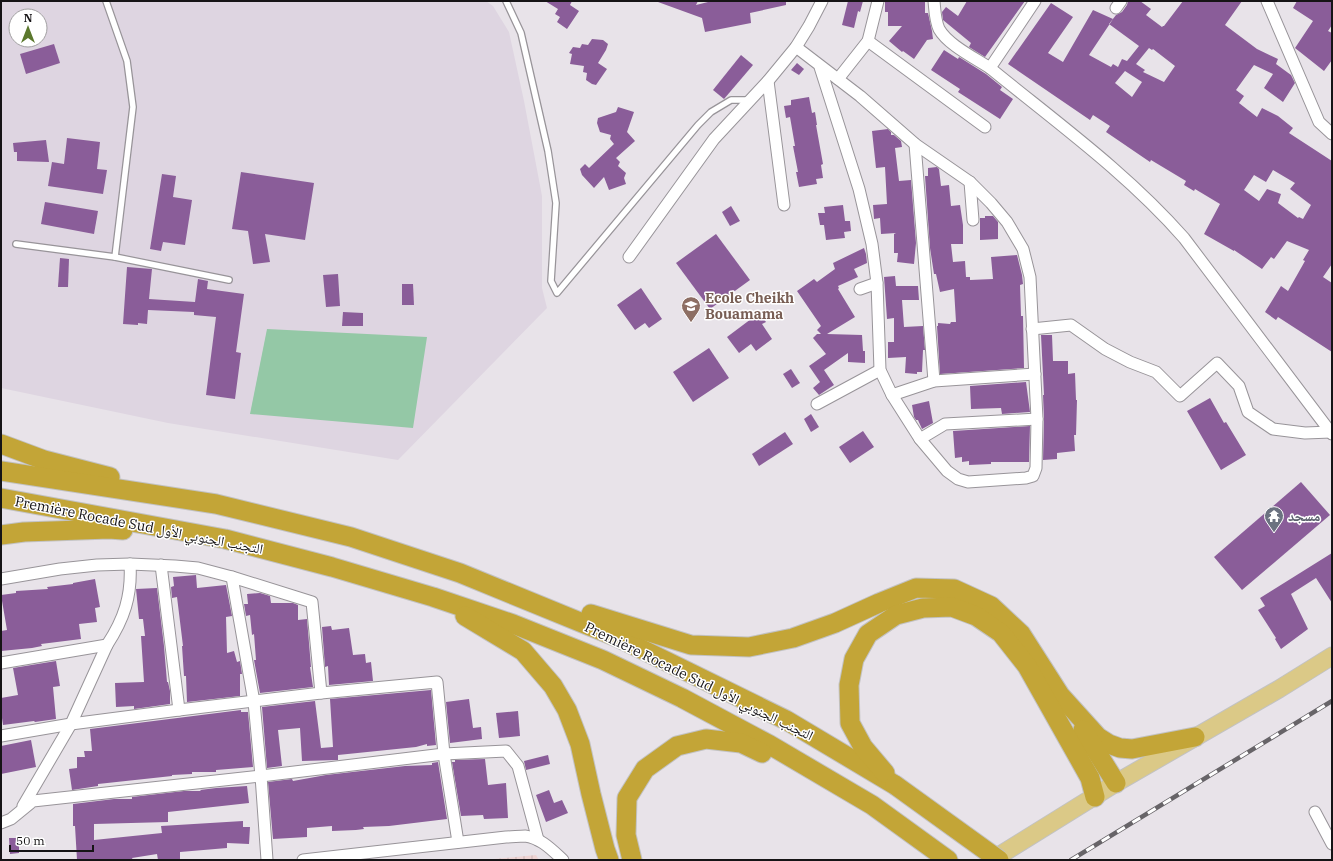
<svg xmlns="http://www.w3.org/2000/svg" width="1333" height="861" viewBox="0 0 1333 861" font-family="'IBM Plex Serif','Noto Naskh Arabic',serif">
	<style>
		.built { fill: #ded5e1; fill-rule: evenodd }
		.industrial { fill: url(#industrial-grid) }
		.grass { fill: #94c8a6 }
		.building { fill: #8a5d99; fill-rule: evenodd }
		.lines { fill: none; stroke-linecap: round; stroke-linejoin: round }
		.lane-casing { stroke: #989499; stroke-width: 8 }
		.street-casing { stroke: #989499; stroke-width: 13 }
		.primary-casing { stroke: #c2c2c2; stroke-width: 19 }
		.highway-casing { stroke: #c2c2c2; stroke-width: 21 }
		.lane { stroke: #fff; stroke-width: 5.5 }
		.street { stroke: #fff; stroke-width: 11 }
		.primary { stroke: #dbc987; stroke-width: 17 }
		.highway { stroke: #c3a537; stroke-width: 19 }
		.rail-casing { stroke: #676468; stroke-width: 4.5 }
		.rail { stroke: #fff; stroke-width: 3; stroke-dasharray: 9; stroke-linecap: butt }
		.highway-bridge-casing { stroke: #c2c2c2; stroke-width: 21; stroke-linecap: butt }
		.highway-bridge { stroke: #c3a537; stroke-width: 19 }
		.labels { text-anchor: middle; stroke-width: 3; stroke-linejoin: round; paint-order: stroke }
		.education-label { font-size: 14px; font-weight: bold; fill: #785e54; stroke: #fff; text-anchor: start }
		.worship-label { font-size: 14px; font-weight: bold; fill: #5b616d; stroke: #fff; text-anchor: start }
		.street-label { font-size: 14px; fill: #161416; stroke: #fff }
	</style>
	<defs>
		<pattern id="industrial-grid" width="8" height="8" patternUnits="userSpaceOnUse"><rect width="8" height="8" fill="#eed4d4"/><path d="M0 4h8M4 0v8" fill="none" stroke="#cbb5b5"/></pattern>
	</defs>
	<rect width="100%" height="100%" fill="#e8e3e9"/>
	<path class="built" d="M1 1H486L493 6 509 32 524 101 542 196V288L547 308 398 460 168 423 1 388ZM16 16H40V40H16Z"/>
	<path class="industrial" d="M536 855 539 860H483Z"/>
	<path class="grass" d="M267 329 427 337 413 428 250 414Z"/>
	<g class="building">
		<path d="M545 1H572L570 5 579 11 567 29 557 22 560 17 555 14 558 9Z"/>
		<path d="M658 1H698L696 5 712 1H786V5L750 13 751 23 705 32 702 18 658 2Z"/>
		<path d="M848 1H863L860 12 858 11 854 28 842 25Z"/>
		<path d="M885 1H925V13H928L932 31 933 39 927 40 914 59 903 51 902 52 889 41 902 26H888V12H885Z"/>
		<path d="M967 1H1025L985 57 969 47 971 43 943 20 942 12 946 7 958 16Z"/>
		<path d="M1128 1H1140L1151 9 1146 15 1162 27 1163 26H1164L1183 1H1242L1225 25 1257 49 1278 59 1276 64 1291 75 1295 83 1283 102 1264 88 1273 74 1254 65 1236 90 1244 96 1239 103 1257 117 1262 108 1278 116 1293 128 1289 133 1332 161V264L1323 277 1332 283V352L1278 317 1276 320 1265 312 1281 286 1288 291 1305 261 1303 260 1309 250 1287 241 1274 259 1271 257 1262 269 1234 250V251L1204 234 1220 204 1195 189 1194 191 1184 185 1186 181 1151 160 1150 162 1106 132 1110 126 1093 115 1090 120 1008 64 1051 3 1073 17 1048 53 1063 62 1093 10 1113 19 1089 55 1111 67 1113 64 1118 67 1122 59 1127 61 1139 46 1109 24 1116 15 1122 12 1127 5ZM1149 48 1152 50 1153 49 1175 66 1164 82 1143 72 1145 70 1136 64ZM1125 71 1142 82 1132 97 1115 83ZM1273 170 1295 183 1290 189 1311 205 1303 219 1299 217 1298 218 1278 203 1281 194 1267 189 1259 201 1244 190 1254 175 1266 182Z"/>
		<path d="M1297 1H1332V25L1328 31 1332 33V60L1324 71 1295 48 1313 21 1293 8Z"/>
		<path d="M592 39 603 40 608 44 606 50 598 63 607 69 596 85 592 84 586 80 587 73 583 72 584 66 570 64 572 54 569 53 573 47 580 48 582 44 588 45Z"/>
		<path d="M54 44 60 63 26 74 20 54Z"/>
		<path d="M944 50 958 59 959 57 986 74 1002 87 1000 90 1013 99 1000 119 958 92 960 89 931 70Z"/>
		<path d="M741 55 753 65 724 99 713 90Z"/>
		<path d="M797 63 804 69 799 75 791 70Z"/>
		<path d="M809 97 812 113 815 112 817 125H816L823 164 821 165 823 178 816 179 817 184 799 187 796 172H798L793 146H795L790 117 786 118 784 106 791 105V100Z"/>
		<path d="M618 107 634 112 627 132 635 141 616 158 620 162 618 166 626 173 624 178 626 184 609 190 604 177 594 188 582 175 580 169 585 164 589 168 614 144 610 139 611 135 600 132 597 123 598 118 616 112Z"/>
		<path d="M888 129 891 132V135H894L901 141 902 147 895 148 899 181 911 180 916 243 914 264 897 262 898 253H894V234L896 233 881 234 880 218 874 219 873 205 887 204 885 167 876 168 872 131Z"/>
		<path d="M67 138 100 142 97 169 107 170 103 194 48 186 52 162 64 164Z"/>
		<path d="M46 140 49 162 17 161V152H14L13 143Z"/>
		<path d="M937 167 939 169 941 186 949 185 951 206 960 205 963 225V244H951L953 262 965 261 966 277H970V280L993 279 991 257 1017 255 1022 275 1023 284 1020 285 1021 316H1023L1024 368 940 374 937 326H938V323L950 324 951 322H956L954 289 940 292 936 274H934L930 248 925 176H928V168Z"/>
		<path d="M241 172 314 183 305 240 265 234 270 262 253 264 248 231 232 229Z"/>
		<path d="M162 174 176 176 173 197 192 200 185 245 163 242 161 251 150 249Z"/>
		<path d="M45 202 98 211 94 234 41 224Z"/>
		<path d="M843 205 845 221H850L851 231 844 232 845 238 826 240 824 225H820L818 213H825L824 207Z"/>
		<path d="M731 206 740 221 730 226 722 212Z"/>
		<path d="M985 216H993L998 222V239L980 240V218H985Z"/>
		<path d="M716 234 750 280 710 309 676 263Z"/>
		<path d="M864 248 866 254 867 263 854 269 858 277 838 286 839 288 838 289 855 317 827 334 862 335 863 351H865V363L848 362V353L824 370 834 385 819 395 813 388 820 382 809 366 826 354 813 338 817 334H821L817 330 821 326 797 291 814 279 817 282 835 269 833 263Z"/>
		<path d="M60 258 69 259 68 287H58Z"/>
		<path d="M127 267 152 269 149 299 195 302 198 279 208 281 207 289 244 294 236 352 241 353 235 399 206 395 216 317 194 315V312L148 310 147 324 138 323V325L123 324Z"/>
		<path d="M338 274 340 306 326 307 323 275Z"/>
		<path d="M895 276 896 286H918L919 300H902L904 327 923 326 925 350H923L922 372H917V374L905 373 906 357 888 358V342H894V318L887 319 884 277Z"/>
		<path d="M402 284H413L414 305H402Z"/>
		<path d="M641 288 662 319 649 328 645 323 635 330 617 305Z"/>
		<path d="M343 312 363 313V326H342Z"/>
		<path d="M759 313 766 322 762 324 772 339 756 351 751 344 739 353 727 337Z"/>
		<path d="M1041 335H1052L1053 361H1068V374L1075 373 1076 400H1077L1076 435H1074L1075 451 1057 453V459L1043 460 1044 419 1043 395H1044Z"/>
		<path d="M709 348 729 378 693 402 673 372Z"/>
		<path d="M791 369 800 383 792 388 783 374Z"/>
		<path d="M1026 382 1030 412 1002 414 1001 408 971 409 970 386Z"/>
		<path d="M1210 398 1224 423 1226 422 1246 455 1221 470 1187 411Z"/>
		<path d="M929 401 933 423 922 429 918 420H916L914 417 912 405Z"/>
		<path d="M811 414 819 427 811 432 804 419Z"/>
		<path d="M1030 426 1029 462H991V464L969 465V461L962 462V457L955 458 953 431Z"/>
		<path d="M863 431 874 447 850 463 839 447Z"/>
		<path d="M785 432 793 444 759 466 752 454Z"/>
		<path d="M1301 482 1330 515 1242 590 1214 557Z"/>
		<path d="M1332 553V603L1316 578 1291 594 1308 629 1281 649 1275 639 1276 638 1258 610 1265 606 1260 598Z"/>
		<path d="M196 575 197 588 226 585 232 616 226 617 227 653 234 651 237 662 240 661 242 674H240V696L187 702 186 676H184L182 646H183L177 597 172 598 171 587 174 586 173 577Z"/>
		<path d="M95 579 100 607 95 608 97 622 79 624 81 639 41 644 42 646 32 648 1 651V631L7 630 1 595 16 593V591L48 589 47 587 73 584V583Z"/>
		<path d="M157 588 164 646 167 682H168L170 691V704L134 709V706L116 707 115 683 144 682 141 636H145L143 619H139L136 589Z"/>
		<path d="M260 593 270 596 271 603H293L298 605V620L307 619 311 667H310L313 687 260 693 254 660H256L254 634 252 635 250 615 246 616 244 604H248L247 594Z"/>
		<path d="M331 626 332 630 349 628 353 655 365 654 366 663 371 662 373 681 329 685 328 666 325 667 322 627Z"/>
		<path d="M56 661 60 686 53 687 56 719 35 722 34 721 3 725 1 711V698L18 695 13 668Z"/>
		<path d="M431 690 436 745 427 746V744L416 747 338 755V760L302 761 300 728 278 730 282 766 267 768 262 707 315 701 321 748 333 747 330 699Z"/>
		<path d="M469 699 473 728 481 727 482 739 450 743 446 702Z"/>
		<path d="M241 710V712H248L253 767 216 770V772H192V774L172 775V776L98 784V786L72 790 69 769 77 768V757H85L84 751H92L90 729Z"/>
		<path d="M518 711 520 736 499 738 496 713Z"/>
		<path d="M31 740 36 767 1 774V746Z"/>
		<path d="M548 755 550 764 526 770 524 761Z"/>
		<path d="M485 759 488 785 506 783 508 818 484 819 483 815 461 816 452 762H455V760Z"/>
		<path d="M438 762 447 819 389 826 363 827 364 829 356 830 332 831V826L307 828V837L273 839 268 782 292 779 293 781 326 775 405 766 432 765V763Z"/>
		<path d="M247 786 249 803 168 812V822L94 824V840L162 833 161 826 243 821V827H250L249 844 227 843V848L180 852V859L171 860H158L157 854 132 858 133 860H77L75 826H73V804L114 799H132V797L184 791H201L200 790 216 788Z"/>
		<path d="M549 790 554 803 562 800 568 813 546 822 536 795Z"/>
		<path d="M9 838H19V853L10 854Z"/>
	</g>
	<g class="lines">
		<g class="lane-casing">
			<g id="lane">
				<path d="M106 1 127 61 133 107 115 257"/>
				<path d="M506 1 521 33 548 151 556 203 551 281 557 293 698 125 711 112 731 100H749"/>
				<path d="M16 244 115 257 229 280"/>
			</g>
		</g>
		<g class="street-casing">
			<g id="street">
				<path d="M934 1C935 11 935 20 939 29 948 45 975 58 990 68"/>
				<path d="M1035 1 990 68C1056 122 1127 173 1184 238L1332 434"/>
				<path d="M1267 1 1319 122 1332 134"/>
				<path d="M1116 8 1121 1"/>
				<path d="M868 41 985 127"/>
				<path d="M796 47 860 96 915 144 970 182 991 203 1007 222 1023 249 1030 277 1037 419 1036 468 1033 476 1026 478 968 482 958 479 947 471 920 439 892 395 880 370 877 283 872 244 859 189 820 67"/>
				<path d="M838 79 868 41 878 1"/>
				<path d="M768 81 784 205"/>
				<path d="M915 144 934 381"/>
				<path d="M970 182 973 220"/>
				<path d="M629 257 714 139 768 81 796 47 809 26 822 1"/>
				<path d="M860 289 877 283"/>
				<path d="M1032 329 1071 325 1105 349 1130 362 1156 372 1180 396 1217 363 1239 386 1248 412 1273 429 1305 433 1331 432"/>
				<path d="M892 395 934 381 1035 374"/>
				<path d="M817 404 880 370"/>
				<path d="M920 439 945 424 1037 419"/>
				<path d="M161 565 179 710"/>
				<path d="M232 577 254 702 261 776 267 860"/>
				<path d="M1 579 60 569 97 565 130 564 175 566 198 568 232 577 312 602 321 693"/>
				<path d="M1 663 107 645"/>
				<path d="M1 736 71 724 179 710 321 693 437 682 444 754 458 842"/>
				<path d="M23 806 71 724 107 645C124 619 132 596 130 564"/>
				<path d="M1315 812 1332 844"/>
				<path d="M1 823 11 819 33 801 261 776 444 754 506 751 518 766 538 840"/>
				<path d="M303 860 506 837C512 837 519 836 525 836 541 838 552 850 563 860"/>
			</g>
		</g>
		<g class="primary-casing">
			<path id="primary" d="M992 860 1116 783 1279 689 1332 656"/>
		</g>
		<g class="highway-casing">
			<g id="highway">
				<path d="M1 444 44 460 110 477"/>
				<path d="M1 471 216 504 351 537 460 573 619 638 786 720 895 785"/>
				<path d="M1 498 225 539 332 567 433 597 513 624 603 660 682 698 770 745 872 805 948 860"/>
				<path d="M1 535 24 532 109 529 123 530"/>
				<path d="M591 614 691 645 749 647 793 638 835 623 879 603 916 588 954 589 991 606 1021 634 1060 695 1098 737 1109 744 1120 748 1132 749 1195 737"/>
				<path d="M465 616 523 651 553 686 567 710 580 744 591 794 605 849 609 860"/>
				<path d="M1083 730 1116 783"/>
				<path d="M885 773 863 747 850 723 849 685 854 659 868 634 896 615 923 608 952 607 976 616 1001 633 1027 666 1090 778 1095 797"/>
				<path d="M632 860 626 835 627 798 645 769 677 746 706 739 741 743 762 753"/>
			</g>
		</g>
		<use href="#lane" class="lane"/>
		<use href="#street" class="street"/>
		<use href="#primary" class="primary"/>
		<use href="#highway" class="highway"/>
		<g class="rail-casing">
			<path id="rail" d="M1071 860 1332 701"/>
		</g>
		<use href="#rail" class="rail"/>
		<g class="highway-bridge-casing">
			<path id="highway-bridge" d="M895 785 999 860"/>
		</g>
		<use href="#highway-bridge" class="highway-bridge"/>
	</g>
	<defs>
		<g id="school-pin" transform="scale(1)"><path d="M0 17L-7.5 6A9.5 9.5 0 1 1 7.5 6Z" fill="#8d6e63" stroke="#fff"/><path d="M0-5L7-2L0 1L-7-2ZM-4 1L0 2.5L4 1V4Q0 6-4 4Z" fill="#fff"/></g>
		<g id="temple-pin" transform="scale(1)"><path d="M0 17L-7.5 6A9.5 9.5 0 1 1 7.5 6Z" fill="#6b7280" stroke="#fff"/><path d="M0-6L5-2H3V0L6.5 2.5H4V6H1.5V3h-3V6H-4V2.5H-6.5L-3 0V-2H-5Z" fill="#fff"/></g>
	</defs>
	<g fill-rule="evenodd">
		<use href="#school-pin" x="691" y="306"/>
		<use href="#temple-pin" x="1274" y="516"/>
	</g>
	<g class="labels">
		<g class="education-label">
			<text x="705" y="303">Ecole Cheikh<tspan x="705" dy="16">Bouamama</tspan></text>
		</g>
		<g class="worship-label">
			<text x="1288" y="521">مسجد</text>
		</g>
		<g class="street-label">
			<text transform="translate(139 525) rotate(11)" y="5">Première Rocade Sud التجنب الجنوبي الأول</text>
			<text transform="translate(699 681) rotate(26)" y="5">Première Rocade Sud التجنب الجنوبي الأول</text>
		</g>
	</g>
	<rect width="1333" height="861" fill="none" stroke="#161416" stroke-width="4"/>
	<g transform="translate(28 28)"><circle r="19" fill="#ffffff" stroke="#a2a1a2"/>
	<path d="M0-3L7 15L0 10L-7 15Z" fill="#5b782d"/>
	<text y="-6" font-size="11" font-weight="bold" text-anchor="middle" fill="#161416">N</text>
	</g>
	<path d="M10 845v6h83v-6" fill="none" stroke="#161416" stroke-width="2"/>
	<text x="16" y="845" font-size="12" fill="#161416" stroke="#ffffff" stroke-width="3" paint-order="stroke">50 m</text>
</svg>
